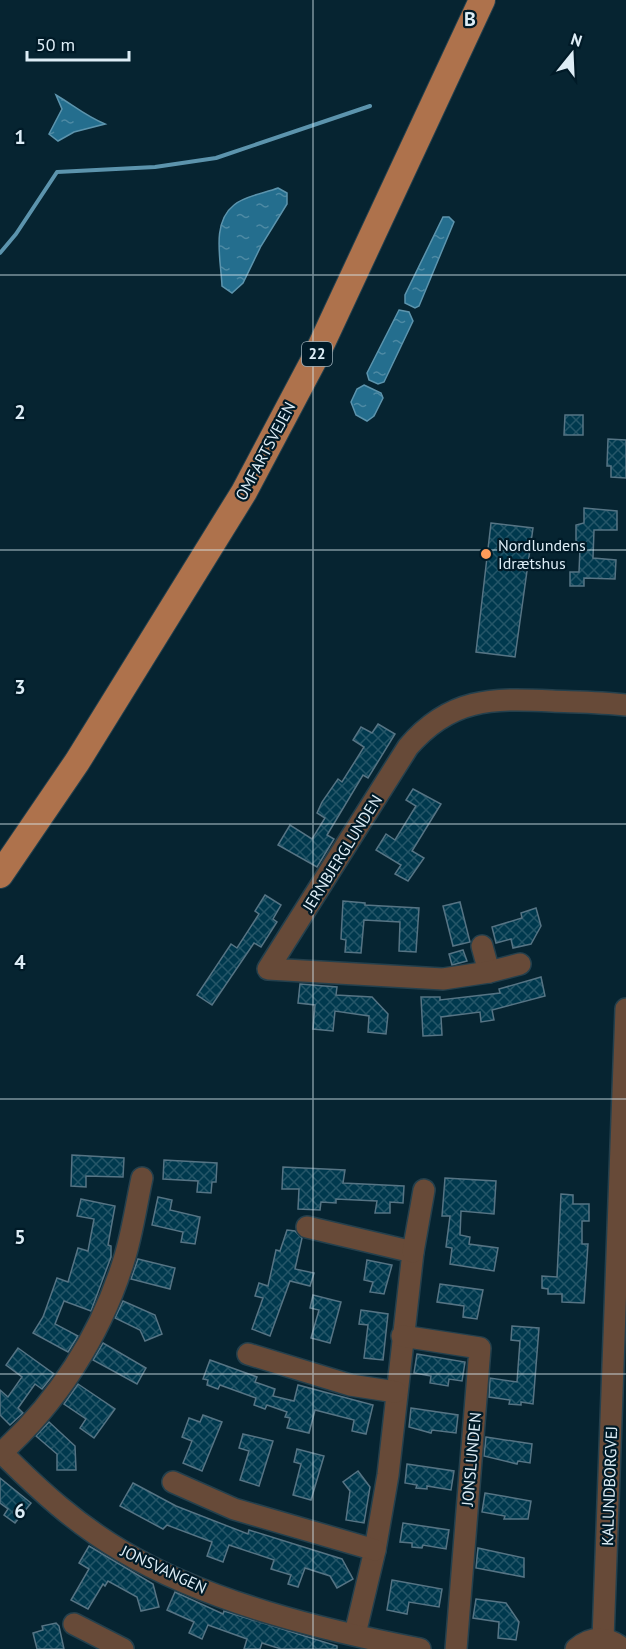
<svg xmlns="http://www.w3.org/2000/svg" width="626" height="1649" viewBox="0 0 626 1649" font-family="'PT Sans',sans-serif">
	<style>
		.water { fill: url(#water-ripples); stroke: #5c94ad; stroke-width: 1.5 }
		.lines { fill: none; stroke-linecap: round; stroke-linejoin: round }
		.stream { stroke: #5c94ad; stroke-width: 4 }
		.building { fill: url(#building-cross-hatch); stroke: #567484; stroke-width: 1.5 }
		.minor-casing { stroke: #24404d; stroke-width: 24 }
		.major-casing { stroke: #24404d; stroke-width: 28 }
		.minor { stroke: #674a38; stroke-width: 21 }
		.major { stroke: #ae724c; stroke-width: 26 }
		.grid { fill: none; stroke: #ddedf6; stroke-width: 1.5; stroke-opacity: 0.55 }
		.poi-dot { fill: #fe9b59; stroke: #001a27; stroke-width: 2 }
		.labels { text-anchor: middle; stroke-width: 4.5; stroke-linejoin: round; paint-order: stroke }
		.shield { fill: #001a27; stroke: #9baeb8; stroke-width: 1.5 }
		.shield-label { font-size: 15px; font-weight: bold; fill: #ddedf6 }
		.street-label { font-size: 16px; fill: #ddedf6; stroke: #001a27 }
		.poi-label { font-size: 16px; fill: #ddedf6; stroke: #001a27; text-anchor: start }
		.grid-label { font-size: 20px; text-anchor: middle; font-weight: bold; fill: #ddedf6; stroke: #001a27; stroke-width: 4.5; stroke-linejoin: round; paint-order: stroke }
	</style>
	<defs>
		<pattern id="water-ripples" width="26" height="14" patternUnits="userSpaceOnUse" patternTransform="scale(1.5)"><rect width="26" height="14" fill="#246e8e"/><path d="M2 4q2-2 4 0t4 0M15 11q2-2 4 0t4 0" fill="none" stroke="#4e8aa4"/></pattern>
		<pattern id="building-cross-hatch" width="8" height="8" patternUnits="userSpaceOnUse" patternTransform="scale(1.5)"><rect width="8" height="8" fill="#00394e"/><path d="M0 0l8 8M0 8l8-8" fill="none" stroke="#255668"/></pattern>
	</defs>
	<rect width="100%" height="100%" fill="#062431"/>
	<g class="water">
		<path d="M56 95C73 105 87 117 105 124L74 132 58 141 49 134 62 109Z"/>
		<path d="M278 188 287 193V204L261 246 243 283 232 293 222 286C221 260 211 223 234 205 244 196 265 193 278 188Z"/>
		<path d="M443 217H449L454 222 419 306 415 308 405 303V295Z"/>
		<path d="M399 310 409 312 413 321 384 382 378 384 369 380 367 373Z"/>
		<path d="M364 385 381 393 383 398 374 416 367 421 356 415 351 402 357 389Z"/>
	</g>
	<g class="lines">
		<path class="stream" d="M0 253 16 234 57 172 155 167 216 158 370 106"/>
	</g>
	<g class="building">
		<path d="M565 415H583V435H564Z"/>
		<path d="M608 439 626 440V478L611 477V466H607Z"/>
		<path d="M584 508 617 511V530H594L593 558 616 560 615 579 584 578V586H570V572H579L580 548H576V525L584 523Z"/>
		<path d="M491 523 533 528 515 657 476 652Z"/>
		<path d="M378 724 395 734 368 778 363 775 327 835 334 839 317 867 278 845 290 825 312 839 325 818 317 813 322 802 338 779 342 782 364 747 353 740 361 727 372 733Z"/>
		<path d="M413 789 441 804 412 851 424 858 408 881 395 874 401 865 376 850 386 834 395 840 416 806 406 800Z"/>
		<path d="M265 895 281 905 273 919 277 922 261 947 254 943 212 1005 197 995 231 944 237 948 259 914 255 911Z"/>
		<path d="M343 901 365 903V905L419 908 416 952 399 951 400 922 364 920 361 953 345 952 346 940 341 939Z"/>
		<path d="M460 902 470 942 453 946 443 906Z"/>
		<path d="M536 908 541 926 531 944 513 948 511 939 496 943 492 927 522 918 521 913Z"/>
		<path d="M463 950 467 961 452 965 449 954Z"/>
		<path d="M541 977 545 996 492 1010 494 1020 481 1022 480 1012 441 1017 442 1035 423 1036 421 997H440V1000L500 993 499 989Z"/>
		<path d="M300 984 337 987 336 995 372 997 388 1014 386 1034 368 1032 369 1016 335 1011 333 1031 313 1029 315 1005 298 1003Z"/>
		<path d="M72 1155 124 1158 123 1177 86 1176V1187L71 1186Z"/>
		<path d="M164 1160 217 1163 216 1182H212L211 1193 197 1192 198 1181 163 1179Z"/>
		<path d="M283 1167 345 1170 343 1183 404 1186 403 1203 390 1202V1213H375L377 1201 336 1199V1203L321 1202 320 1210 298 1209 299 1189H282Z"/>
		<path d="M445 1178 496 1181 494 1214 461 1211 460 1235 470 1237 469 1244 498 1248 494 1271 450 1264 452 1248 446 1247 450 1216H442Z"/>
		<path d="M561 1194 573 1195V1204H589V1221H582V1244H588L584 1303 562 1302V1294H548V1289L542 1288V1276L557 1277Z"/>
		<path d="M158 1197 172 1200 170 1210 200 1217 195 1244 181 1242 183 1232 152 1225Z"/>
		<path d="M81 1199 115 1206 108 1245 111 1246V1257L91 1311 64 1301 55 1324 78 1336 68 1352 33 1333 43 1317 57 1278 68 1282 78 1248 88 1251 94 1219 77 1216Z"/>
		<path d="M287 1230 295 1231 302 1238 295 1269 314 1273 310 1286 290 1281 270 1336 252 1329 263 1298 255 1296 259 1283 268 1286 276 1250 280 1251Z"/>
		<path d="M138 1259 175 1268 170 1289 131 1279Z"/>
		<path d="M367 1260 392 1265 384 1294 370 1292 373 1282 364 1280Z"/>
		<path d="M440 1284 483 1290 477 1319 463 1317 464 1306 437 1302Z"/>
		<path d="M313 1295 341 1302 330 1343 311 1338 319 1310 310 1308Z"/>
		<path d="M123 1301 155 1315 162 1334 145 1341 140 1330 115 1318Z"/>
		<path d="M361 1310 388 1314 383 1360 364 1358 368 1325 359 1324Z"/>
		<path d="M512 1326 539 1328 533 1404 521 1402V1405L509 1404 510 1400 489 1397 490 1378 517 1382 520 1341 511 1340Z"/>
		<path d="M103 1343 146 1368 137 1384 93 1360Z"/>
		<path d="M18 1348 54 1374 42 1389 35 1384 18 1408 23 1413 10 1425 0 1415V1390L8 1397 22 1377 6 1365Z"/>
		<path d="M417 1354 465 1362 462 1381 449 1379 448 1386 430 1383 431 1376 414 1373Z"/>
		<path d="M210 1360 257 1377 255 1382 275 1389 273 1396 294 1401 298 1385 373 1405 366 1434 352 1431 354 1420 315 1410 309 1433 287 1428 290 1418 285 1417 287 1412 267 1405 265 1409 254 1405 256 1398 220 1385 218 1389 207 1385 208 1380 203 1379Z"/>
		<path d="M78 1384 115 1409 94 1438 80 1428 86 1419 64 1404Z"/>
		<path d="M411 1408 458 1415 456 1433 432 1430 431 1433 409 1427Z"/>
		<path d="M203 1415 222 1422 202 1471 183 1463 192 1441 182 1437 189 1418 200 1422Z"/>
		<path d="M49 1422 75 1446 76 1470H57V1454L36 1436Z"/>
		<path d="M243 1434 273 1441 259 1486 240 1480 249 1451 239 1448Z"/>
		<path d="M486 1437 532 1444 530 1463 518 1461 517 1464 484 1456Z"/>
		<path d="M297 1449 324 1456 311 1500 293 1495 301 1464 294 1462Z"/>
		<path d="M407 1464 454 1471 451 1490 427 1486V1489L416 1488 417 1485 405 1483Z"/>
		<path d="M358 1471 370 1487 364 1523 346 1520 350 1491 343 1482Z"/>
		<path d="M0 1478 31 1503 15 1523 4 1515 8 1509 0 1503Z"/>
		<path d="M133 1483 176 1506 248 1534 249 1530 342 1559 353 1579 337 1588 330 1576 305 1568 298 1587 288 1584 291 1575 271 1569 274 1560 229 1545 223 1562 207 1556 212 1542 167 1525 163 1529 120 1506Z"/>
		<path d="M485 1493 531 1501 528 1519H504L505 1516 482 1512Z"/>
		<path d="M403 1523 449 1530 446 1549 423 1545 422 1548 412 1547V1543L400 1542Z"/>
		<path d="M89 1546 153 1584 159 1607 141 1611 137 1597 108 1581 105 1586 103 1584 88 1609 71 1600 89 1569 79 1563Z"/>
		<path d="M478 1548 524 1558V1577L476 1568Z"/>
		<path d="M392 1580 442 1589 439 1607 409 1602 407 1614 387 1610Z"/>
		<path d="M175 1592 223 1614 224 1611 337 1646V1649H281L262 1643 260 1649H244L247 1639 208 1625 202 1639 189 1633 194 1622 167 1610Z"/>
		<path d="M476 1599 506 1603 519 1622 516 1640 498 1638 499 1622 473 1618Z"/>
		<path d="M56 1623 59 1626 64 1649H37L33 1633 43 1630 42 1626Z"/>
	</g>
	<g class="lines">
		<g class="minor-casing">
			<g id="minor">
				<path d="M482 946 489 972"/>
				<path d="M520 964 489 972 443 979 268 969 408 747C450 698 491 698 552 701 576 702 601 702 626 705"/>
				<path d="M307 1227 413 1252 388 1475 375 1550 355 1634"/>
				<path d="M413 1252 424 1190"/>
				<path d="M402 1336 480 1348 456 1649"/>
				<path d="M248 1354 350 1385 396 1392"/>
				<path d="M2 1453C39 1490 76 1524 122 1551 208 1602 322 1630 420 1649"/>
				<path d="M0 1454C57 1403 100 1336 123 1263 132 1236 136 1206 142 1178"/>
				<path d="M173 1482 234 1509 375 1550"/>
				<path d="M74 1624 123 1649"/>
				<path d="M603 1639 626 1009"/>
				<path d="M576 1649C591 1636 608 1636 623 1649"/>
			</g>
		</g>
		<g class="major-casing">
			<path id="major" d="M0 875 77 762 244 492 316 356 482 0"/>
		</g>
		<use href="#minor" class="minor"/>
		<use href="#major" class="major"/>
	</g>
	<path class="grid" d="M313 0V1649M0 275H626M0 550H626M0 824H626M0 1099H626M0 1374H626"/>
	<circle class="poi-dot" cx="486" cy="554" r="6"/>
	<g class="labels">
		<rect class="shield" x="302" y="342" width="30" height="24" rx="4.5"/>
		<g class="shield-label">
			<text x="317" y="359">22</text>
		</g>
		<g class="street-label">
			<text transform="translate(265 451) rotate(-62)" y="6">OMFARTSVEJEN</text>
			<text transform="translate(342 853) rotate(-58)" y="6">JERNBJERGLUNDEN</text>
			<text transform="translate(471 1459) rotate(-85)" y="6">JONSLUNDEN</text>
			<text transform="translate(609 1486) rotate(-88)" y="6">KALUNDBORGVEJ</text>
			<text transform="translate(164 1569) rotate(25)" y="6">JONSVANGEN</text>
		</g>
		<g class="poi-label">
			<text x="498" y="551">Nordlundens<tspan x="498" dy="18">Idrætshus</tspan></text>
		</g>
	</g>
	<g class="grid-label">
		<text x="470" y="26">B</text>
		<text x="20" y="144">1</text>
		<text x="20" y="419">2</text>
		<text x="20" y="694">3</text>
		<text x="20" y="969">4</text>
		<text x="20" y="1244">5</text>
		<text x="20" y="1518">6</text>
	</g>
	<g transform="translate(572 54) rotate(18)" stroke="#001a27" stroke-width="4.5" paint-order="stroke">
	<path d="M0-4.5L10 22L0 15L-10 22Z" fill="#ddedf6"/>
	<text y="-9" font-size="16" font-weight="bold" text-anchor="middle" fill="#ddedf6">N</text>
	</g>
	<path d="M27 51v9h102v-9" fill="none" stroke="#ddedf6" stroke-width="3"/>
	<text x="36" y="51" font-size="18" fill="#ddedf6" stroke="#001a27" stroke-width="4.5" paint-order="stroke">50 m</text>
</svg>
